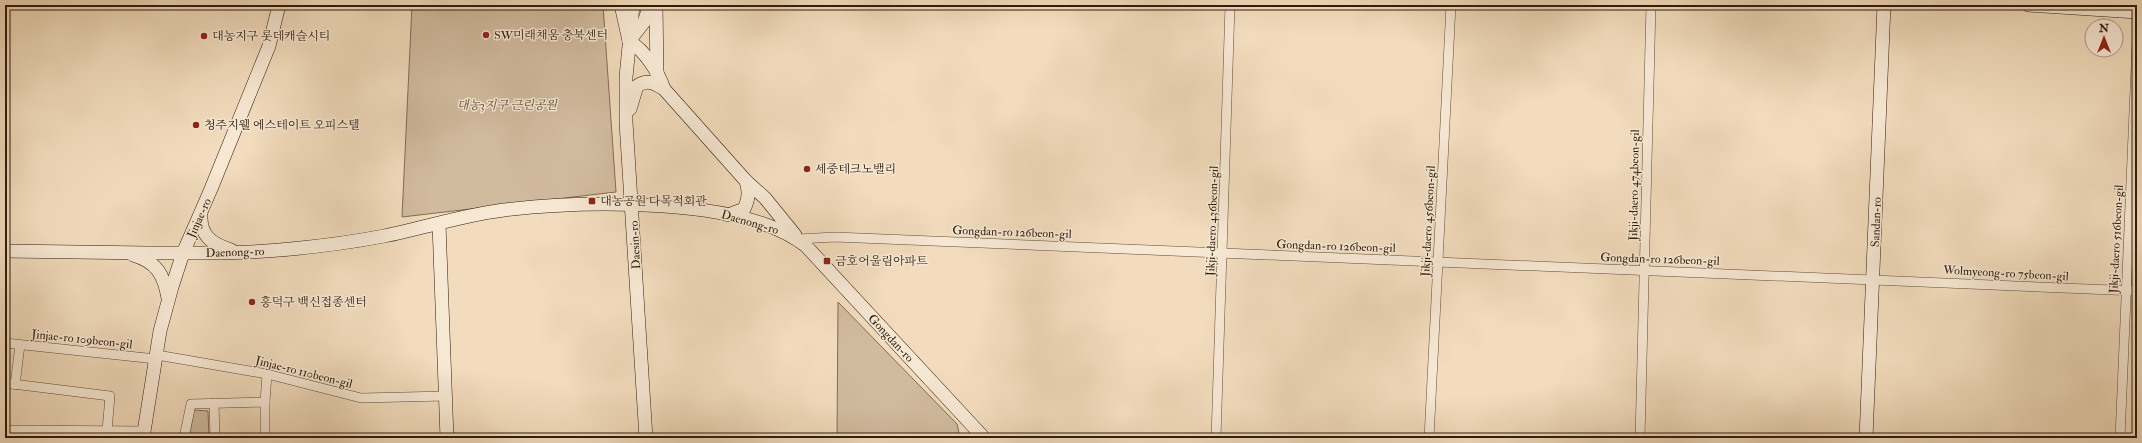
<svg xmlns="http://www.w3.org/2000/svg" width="2142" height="443" viewBox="0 0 2142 443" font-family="'IM FELL Double Pica','Noto Serif KR',serif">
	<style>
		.green { fill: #d1bb9f; stroke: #806c56 }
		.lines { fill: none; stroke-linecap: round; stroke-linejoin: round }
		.street-casing { stroke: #604c38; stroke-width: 10 }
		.secondary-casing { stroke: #2f1c0c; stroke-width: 14 }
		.street { stroke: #f7e8d4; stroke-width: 9 }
		.secondary { stroke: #f7e8d4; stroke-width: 13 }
		.poi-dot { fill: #8f2418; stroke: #f7e8d4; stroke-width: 1.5 }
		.labels { text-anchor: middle; stroke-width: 3; stroke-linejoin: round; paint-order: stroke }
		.poi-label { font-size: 12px; fill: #2f1c0c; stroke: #f7e8d4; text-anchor: start }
		.park-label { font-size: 12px; font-style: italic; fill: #604c38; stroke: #f7e8d4 }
		.street-label { font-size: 12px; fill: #2f1c0c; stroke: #f7e8d4 }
	</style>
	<rect width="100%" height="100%" fill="#f2dcbd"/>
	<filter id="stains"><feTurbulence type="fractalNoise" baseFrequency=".005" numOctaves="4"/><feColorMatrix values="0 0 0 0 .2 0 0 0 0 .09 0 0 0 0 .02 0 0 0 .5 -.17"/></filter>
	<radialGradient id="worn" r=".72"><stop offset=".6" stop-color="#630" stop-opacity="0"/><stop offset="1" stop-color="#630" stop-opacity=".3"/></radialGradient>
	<g class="green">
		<path d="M412 5H603L616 192 402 217Z"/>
		<path d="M838 302 957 424 960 438H837Z"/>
		<path d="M194 410 208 411 209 438H189Z"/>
	</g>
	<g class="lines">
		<g class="street-casing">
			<g id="street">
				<path d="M798 239 835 237 2137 291"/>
				<path d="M5 343 156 359"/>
				<path d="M157 355 267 374 361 398 446 396"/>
				<path d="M5 383 110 396 107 431"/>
				<path d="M15 385 20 345"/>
				<path d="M265 402 267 374"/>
				<path d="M214 403 215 438"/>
				<path d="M5 430 145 431"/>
				<path d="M184 438 191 404 265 402V438"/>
				<path d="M1216 438 1230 5"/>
				<path d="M1429 438 1451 5"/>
				<path d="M1640 438 1651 5"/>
				<path d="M2120 438 2137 42"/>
			</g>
		</g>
		<g class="secondary-casing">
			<g id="secondary">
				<path d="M621 5 629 41C645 51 658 71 664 89"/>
				<path d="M633 5 626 77V122L646 438"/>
				<path d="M656 5 657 76"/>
				<path d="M2028 5 2137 12"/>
				<path d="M629 41 644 22 650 5"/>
				<path d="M630 109 637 86C647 79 654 83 664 89L746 181 765 198 795 235"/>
				<path d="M201 215C200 236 212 244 231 250"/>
				<path d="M728 215 744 209C749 199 749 192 746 181"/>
				<path d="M439 224 447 438"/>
				<path d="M5 251C53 252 100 252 148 253 196 253 243 254 291 249 322 246 353 242 384 236 424 228 463 215 504 210 581 201 744 196 806 246L984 438"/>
				<path d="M133 255C157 262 164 275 168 298"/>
				<path d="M143 438 160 331 172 287 183 253 211 189 269 46 279 5"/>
				<path d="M1866 438 1884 5"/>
			</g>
		</g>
		<use href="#street" class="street"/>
		<use href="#secondary" class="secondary"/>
	</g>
	<g class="poi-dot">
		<circle cx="486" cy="35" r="4"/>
		<circle cx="204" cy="36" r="4"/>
		<circle cx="196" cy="125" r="4"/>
		<circle cx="807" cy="169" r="4"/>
		<rect x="588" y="197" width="8" height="8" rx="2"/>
		<rect x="823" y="257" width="8" height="8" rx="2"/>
		<circle cx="252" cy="302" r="4"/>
	</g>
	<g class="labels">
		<g class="poi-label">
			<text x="494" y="39">SW미래채움 충북센터</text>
			<text x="212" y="40">대농지구 롯데캐슬시티</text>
			<text x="204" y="129">청주지웰 에스테이트 오피스텔</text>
			<text x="815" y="173">세중테크노밸리</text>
			<text x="600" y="205">대농공원 다목적회관</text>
			<text x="835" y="265">금호어울림아파트</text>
			<text x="260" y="306">흥덕구 백신접종센터</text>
		</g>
		<g class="park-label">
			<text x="507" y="109">대농3지구 근린공원</text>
		</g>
		<g class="street-label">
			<text transform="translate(1634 185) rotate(-89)" y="4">Jikji-daero 474beon-gil</text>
			<text transform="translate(199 218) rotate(-66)" y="4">Jinjae-ro</text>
			<text transform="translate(1212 221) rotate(-88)" y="4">Jikji-daero 436beon-gil</text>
			<text transform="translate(1428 221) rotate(-87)" y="4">Jikji-daero 456beon-gil</text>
			<text transform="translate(750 222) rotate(16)" y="4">Daenong-ro</text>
			<text transform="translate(1876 222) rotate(-88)" y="4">Sandan-ro</text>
			<text transform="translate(1012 232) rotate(2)" y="4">Gongdan-ro 126beon-gil</text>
			<text transform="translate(2116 239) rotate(-87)" y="4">Jikji-daero 516beon-gil</text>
			<text transform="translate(635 245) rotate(-93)" y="4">Daesin-ro</text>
			<text transform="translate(1336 246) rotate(2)" y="4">Gongdan-ro 126beon-gil</text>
			<text transform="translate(235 252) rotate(-2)" y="4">Daenong-ro</text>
			<text transform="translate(1660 259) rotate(2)" y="4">Gongdan-ro 126beon-gil</text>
			<text transform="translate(2006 273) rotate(3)" y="4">Wolmyeong-ro 75beon-gil</text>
			<text transform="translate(891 338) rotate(47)" y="4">Gongdan-ro</text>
			<text transform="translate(82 339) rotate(6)" y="4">Jinjae-ro 109beon-gil</text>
			<text transform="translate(304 372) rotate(14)" y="4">Jinjae-ro 110beon-gil</text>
		</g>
	</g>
	<rect width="2142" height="443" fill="none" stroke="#f2dcbd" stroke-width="20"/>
	<rect x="6" y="6" width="2130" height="431" fill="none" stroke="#2f1c0c" stroke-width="2"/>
	<rect x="10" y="10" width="2122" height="423" fill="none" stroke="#2f1c0c"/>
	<g transform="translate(2104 38)"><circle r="19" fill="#f7e8d4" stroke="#a79684"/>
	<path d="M0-3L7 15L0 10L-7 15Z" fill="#8f2418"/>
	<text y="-6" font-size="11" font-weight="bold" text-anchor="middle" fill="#2f1c0c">N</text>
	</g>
	<rect width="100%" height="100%" filter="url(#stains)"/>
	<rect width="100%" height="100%" fill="url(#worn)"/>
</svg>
